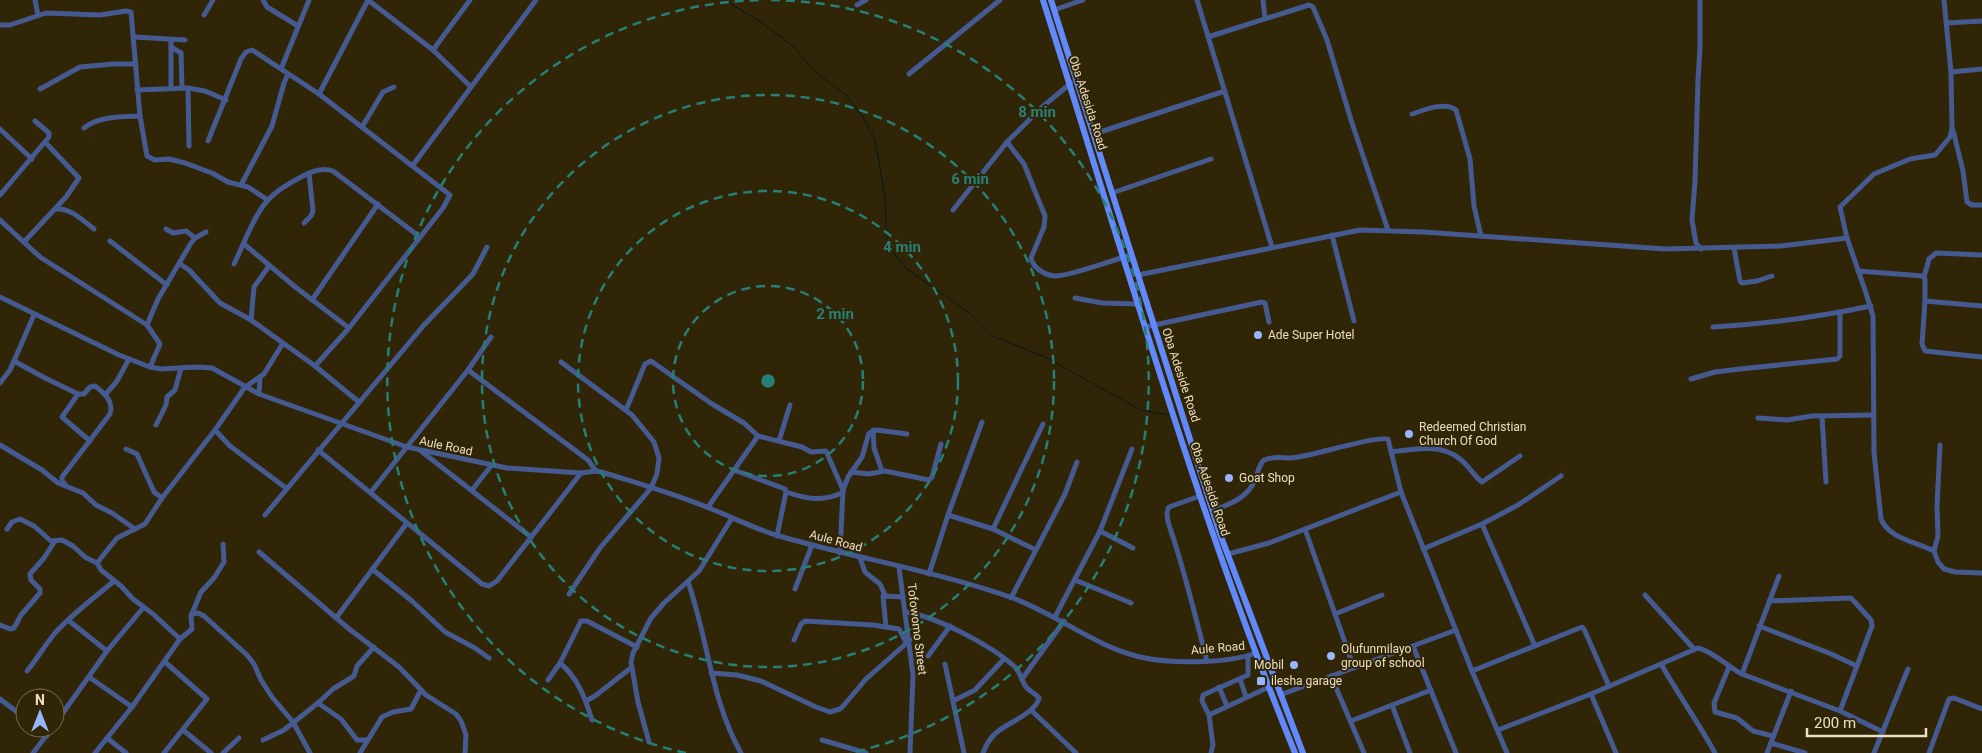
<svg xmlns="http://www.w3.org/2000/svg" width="1982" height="753" viewBox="0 0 1982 753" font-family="Roboto,sans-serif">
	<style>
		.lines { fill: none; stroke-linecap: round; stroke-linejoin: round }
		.stream { stroke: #04191c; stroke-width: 1 }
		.minor { stroke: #455a90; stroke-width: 5 }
		.major { stroke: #6189fb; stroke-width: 6 }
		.ring { fill: none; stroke: #258076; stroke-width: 2.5; stroke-dasharray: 9 6 }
		.poi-dot { fill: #98b5fd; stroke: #312507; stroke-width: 2 }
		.labels { text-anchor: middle; stroke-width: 4; stroke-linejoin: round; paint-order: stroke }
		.street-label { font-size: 12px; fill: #ebdec2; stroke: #312507 }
		.poi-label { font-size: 12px; fill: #ebdec2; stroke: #312507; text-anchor: start }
		.centre { fill: #258076; stroke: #312507; stroke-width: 2.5 }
		.ring-label { font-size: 15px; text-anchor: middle; font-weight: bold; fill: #258076; stroke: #312507; stroke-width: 4; stroke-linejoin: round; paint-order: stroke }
	</style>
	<rect width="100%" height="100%" fill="#312507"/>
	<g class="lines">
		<path class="stream" d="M725 0 759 21 793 46 814 71 846 95 863 117 875 140 885 198 887 245 907 269 971 314 993 336 1045 357 1141 410 1168 415"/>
		<g class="minor">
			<path d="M35 0 38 15"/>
			<path d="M263 0 267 7 298 26"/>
			<path d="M1197 0 1272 247"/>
			<path d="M1263 0 1265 19"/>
			<path d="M1700 0V48L1698 80 1695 181 1692 220 1696 243 1701 249"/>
			<path d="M857 5 866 0"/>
			<path d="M1054 10 1083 0"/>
			<path d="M204 15 213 0"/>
			<path d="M1946 23 1982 21"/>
			<path d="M0 25H10L46 13 100 15 126 11 131 12 140 116 147 156 155 160 169 159 185 163 212 173 228 182 248 187 268 200"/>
			<path d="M134 37 185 40"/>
			<path d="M1208 37 1309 5 1313 7 1327 40 1351 120 1388 230"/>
			<path d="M171 40V88"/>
			<path d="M171 47 181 53 182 88"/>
			<path d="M433 50 470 0"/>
			<path d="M281 69 309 0"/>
			<path d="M1951 72 1982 69"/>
			<path d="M909 74 1000 0"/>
			<path d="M188 88 189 146"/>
			<path d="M40 89 80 67 113 64H136"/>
			<path d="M137 90 188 88 205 91 226 100"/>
			<path d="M319 94 368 0 433 50 470 86"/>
			<path d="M1412 114C1424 110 1445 101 1456 110L1470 159 1474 206 1481 236"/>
			<path d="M362 127 383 92 394 87"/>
			<path d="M84 128C99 116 121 117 140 116"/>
			<path d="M0 129 32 159"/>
			<path d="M1953 130 1963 171 1967 202 1972 205H1982"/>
			<path d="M1094 134 1225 91"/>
			<path d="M208 141 241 59 246 52 252 50 319 94 450 195 443 208 349 328 315 366"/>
			<path d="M1007 142 1024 164 1045 216 1044 227 1031 258C1033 268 1044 275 1055 276 1067 277 1110 261 1125 257"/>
			<path d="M413 165 536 0"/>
			<path d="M241 185 272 126 284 83 288 74"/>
			<path d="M1112 193 1211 159"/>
			<path d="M0 195 49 137V133L35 121"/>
			<path d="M56 209C71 208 82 220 94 229"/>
			<path d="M953 210 1007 142 1041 108 1071 83"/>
			<path d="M0 220 40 257 147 325 160 344 150 367"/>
			<path d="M304 223 311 216 313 211 309 173"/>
			<path d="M166 229 173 233 186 231 195 238"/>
			<path d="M1332 235 1354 321"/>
			<path d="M1847 238 1866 293 1873 316 1874 452 1881 519C1889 539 1917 542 1934 551"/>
			<path d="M110 241 167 285"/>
			<path d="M24 242 66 197 79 178 45 142"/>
			<path d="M244 244 294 286 349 328"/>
			<path d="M1734 248 1740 281 1742 283 1757 281 1772 276"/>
			<path d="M180 264 189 270 220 303 251 320 315 366 359 402"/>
			<path d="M234 264C244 244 254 215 268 200 277 190 291 182 303 176 312 171 323 167 333 171L420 237"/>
			<path d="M1858 271 1923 276 1925 279V301L1982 306"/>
			<path d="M1138 275 1360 230 1423 232 1665 249 1781 246 1847 238 1840 207 1874 174 1910 159 1935 155 1950 137 1952 128 1951 72 1944 0"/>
			<path d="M1924 277 1929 259 1936 253 1982 255"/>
			<path d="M0 297 119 355 150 367 161 369 197 367 212 368 259 394 407 447 507 468 581 473 596 471 605 473C640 484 675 494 709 508 732 517 755 529 779 536 855 558 935 571 1010 597 1055 613 1094 646 1140 657 1171 664 1226 664 1256 653"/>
			<path d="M1075 298 1102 303 1139 304"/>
			<path d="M312 300 378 204"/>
			<path d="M1925 301 1922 344 1925 351 1982 357"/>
			<path d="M251 320 254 287 269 266"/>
			<path d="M147 325 158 299 191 243 195 238 206 232"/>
			<path d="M1145 327 1262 302 1265 303 1269 322"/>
			<path d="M1713 327C1766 324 1818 317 1871 306"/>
			<path d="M14 361 45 378 78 394H84L90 387 95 386C104 393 114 401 110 414L62 477V481L65 484"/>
			<path d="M561 362 632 415 654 442 659 458 657 474 651 488 600 548 569 594"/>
			<path d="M468 370 588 460 596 471"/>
			<path d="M1691 379 1715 372 1740 369 1837 359 1840 356V313"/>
			<path d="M0 383 10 370 34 315"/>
			<path d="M78 394 62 417 90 441"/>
			<path d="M259 394 260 377"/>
			<path d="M105 395 117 381 129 359"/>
			<path d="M626 410 645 364 651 361 712 404 744 423 758 436 802 447 811 452 826 451 843 490"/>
			<path d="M1822 416 1826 482"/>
			<path d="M1758 418 1787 420 1812 416 1874 415"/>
			<path d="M156 425 166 405 167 397 175 390 181 368"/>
			<path d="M215 430 230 446 286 488"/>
			<path d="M873 430 874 448 882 471"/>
			<path d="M779 441 790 405"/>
			<path d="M0 445 42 470 58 483 83 493 96 505 112 513 135 529"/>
			<path d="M1940 445 1937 506 1938 536 1934 551 1938 562 1944 569 1955 572 1982 573"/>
			<path d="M126 449 137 454 154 492 162 498"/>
			<path d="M318 450 482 584 489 586 497 581 581 473"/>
			<path d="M421 451 531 537"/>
			<path d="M1391 452C1414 449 1441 443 1460 459 1469 466 1474 476 1482 482L1520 456"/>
			<path d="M734 470 785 489 786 492C807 499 821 502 842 493"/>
			<path d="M851 472 869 474 885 471 929 480 932 477 941 444"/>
			<path d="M472 490 491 466"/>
			<path d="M371 492 468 370 491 337"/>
			<path d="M1200 496 1169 507C1164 514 1170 528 1173 537 1186 577 1196 619 1207 661"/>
			<path d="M708 507 758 436"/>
			<path d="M1213 511C1228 504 1244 500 1253 484 1257 478 1258 465 1264 460 1272 456 1283 458 1291 458 1300 457 1309 455 1317 453 1330 450 1379 436 1388 439L1401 492 1472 671 1507 753"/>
			<path d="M265 515 424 325 473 274 487 247"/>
			<path d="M948 515 993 529 1036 550"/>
			<path d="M1482 524 1535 646"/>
			<path d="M7 529 12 522 20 519 34 526 51 541 62 540 73 546 85 557 97 563 101 570 121 586 133 599 153 614 180 639"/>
			<path d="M993 529 1043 424"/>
			<path d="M1305 529 1354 668"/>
			<path d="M1100 531 1133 548"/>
			<path d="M777 536 786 492"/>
			<path d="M1423 549 1482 524 1518 505 1561 476"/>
			<path d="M259 552 348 628 399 667 426 695 456 714 461 721 466 735 465 753"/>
			<path d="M840 553 843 490 848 477 862 457 869 433 877 430 907 434"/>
			<path d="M1228 554 1269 543 1401 492"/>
			<path d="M860 558 865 572 880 584 885 595"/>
			<path d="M97 563 117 538 145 524 162 498 215 430 245 387 264 374 283 343"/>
			<path d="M899 567 913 675 910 753"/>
			<path d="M372 569 412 601 445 632 475 648 489 658"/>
			<path d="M929 574 948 515 982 422"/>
			<path d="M1075 580 1131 603"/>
			<path d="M688 582C708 639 711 700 741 753"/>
			<path d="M795 589 812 545"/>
			<path d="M1645 595 1694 649"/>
			<path d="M1011 598 1065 494 1077 462"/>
			<path d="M1769 601 1851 598 1871 620 1872 626 1840 711"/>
			<path d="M906 612C937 617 993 646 1016 668 1021 674 1022 683 1027 688 1031 692 1036 694 1039 698 1036 713 1007 723 996 733 990 738 986 745 983 753"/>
			<path d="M192 614 198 613 204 616 247 655 254 664 261 680 272 697 293 722 310 753"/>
			<path d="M1335 614 1382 595"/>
			<path d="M1055 617 1100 531 1132 449"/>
			<path d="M336 618 407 523"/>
			<path d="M68 620 107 651"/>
			<path d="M0 625 10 629 14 628 21 615 40 593V589L31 580 30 574 44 558 55 541"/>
			<path d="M1759 626 1829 653 1857 666"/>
			<path d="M886 627 883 596 903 597"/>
			<path d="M794 640 801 624 805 621 873 625 899 629 906 642"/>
			<path d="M1413 646 1456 753"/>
			<path d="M928 656 950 626"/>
			<path d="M560 663C578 678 585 698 592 720"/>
			<path d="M945 664 964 753"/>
			<path d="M1661 664C1678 694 1698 722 1715 753"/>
			<path d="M1729 667 1714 703 1715 712 1737 718 1753 731 1773 736"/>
			<path d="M27 671C37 659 45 645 55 633 73 613 94 598 114 581"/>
			<path d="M1472 671 1582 627 1584 629 1609 686"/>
			<path d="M711 673 737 675 761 681 816 707 830 712 840 709 844 705 866 679 910 640"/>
			<path d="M1742 674 1779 576"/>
			<path d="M1331 676 1364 753"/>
			<path d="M89 677 132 707"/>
			<path d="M1022 679 1064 621"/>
			<path d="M1240 679 1246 697"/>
			<path d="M548 680 560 663 581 621H587L637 647"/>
			<path d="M1219 687 1227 706"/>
			<path d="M1591 694 1616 753"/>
			<path d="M1280 695 1456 630"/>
			<path d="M0 699 25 718"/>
			<path d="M586 701 595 696 632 667"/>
			<path d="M953 701 975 690 1004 659"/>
			<path d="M318 703 341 719 357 740H367"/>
			<path d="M1392 705 1410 753"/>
			<path d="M1031 710 1076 753"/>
			<path d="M1209 715 1202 701 1203 695 1248 675V656"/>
			<path d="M1351 721 1431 690"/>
			<path d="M55 724 107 651 143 608"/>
			<path d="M37 728 47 736"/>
			<path d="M183 730 211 753"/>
			<path d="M1498 730 1591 694 1698 648C1714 652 1727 666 1742 674L1840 711 1883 732"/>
			<path d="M107 738 126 753"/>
			<path d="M263 740 284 730 318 703 333 689 354 676 357 666 374 647"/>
			<path d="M822 740 866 753"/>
			<path d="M649 742 638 702 631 662 633 653 651 618 664 603 699 571 732 518"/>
			<path d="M1771 743 1805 753"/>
			<path d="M33 753 52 728"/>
			<path d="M95 753 132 707 180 639 192 629 191 616 201 592 214 578 224 562 223 544"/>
			<path d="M164 753 207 699 165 662"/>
			<path d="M223 753 239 738"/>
			<path d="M360 753 382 717 393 712 411 709 421 690"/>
			<path d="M1211 753 1213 745 1209 715 1269 687"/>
			<path d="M1767 753 1791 691"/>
			<path d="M1874 753 1908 669"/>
			<path d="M1929 753 1949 699 1954 698 1982 709"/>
		</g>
		<g class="major">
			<path d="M1043 0C1123 252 1195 508 1295 753"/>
			<path d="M1051 0 1220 534 1303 753"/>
		</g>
	</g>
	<g class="ring">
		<circle cx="768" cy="381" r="95"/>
		<circle cx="768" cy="381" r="190"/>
		<circle cx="768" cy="381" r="286"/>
		<path d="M686 753A381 381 0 0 1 765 0M771 0A381 381 0 0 1 850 753"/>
	</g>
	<g class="poi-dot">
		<circle cx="1258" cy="335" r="5"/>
		<circle cx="1409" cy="434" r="5"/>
		<circle cx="1229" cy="478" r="5"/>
		<circle cx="1331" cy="656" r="5"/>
		<circle cx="1294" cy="665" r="5"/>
		<rect x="1256" y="676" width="10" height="10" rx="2.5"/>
	</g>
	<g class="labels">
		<g class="street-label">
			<text transform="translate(1088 103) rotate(72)" y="4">Oba Adesida Road</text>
			<text transform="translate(1181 375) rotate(72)" y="4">Oba Adeside Road</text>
			<text transform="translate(446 446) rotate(12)" y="4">Aule Road</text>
			<text transform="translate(1210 489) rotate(71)" y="4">Oba Adesida Road</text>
			<text transform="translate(836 541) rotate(15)" y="4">Aule Road</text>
			<text transform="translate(917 629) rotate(83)" y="4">Tofowomo Street</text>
			<text transform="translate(1218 648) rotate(-5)" y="4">Aule Road</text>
		</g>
		<g class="poi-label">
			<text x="1268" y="339">Ade Super Hotel</text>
			<text x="1419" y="431">Redeemed Christian<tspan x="1419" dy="14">Church Of God</tspan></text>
			<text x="1239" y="482">Goat Shop</text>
			<text x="1341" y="653">Olufunmilayo<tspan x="1341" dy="14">group of school</tspan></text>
			<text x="1284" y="669" text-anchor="end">Mobil</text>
			<text x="1271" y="685">ilesha garage</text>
		</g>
	</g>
	<circle cx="768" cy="381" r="8" class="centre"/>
	<g class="ring-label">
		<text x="1037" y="117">8 min</text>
		<text x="970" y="184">6 min</text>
		<text x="902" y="252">4 min</text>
		<text x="835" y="319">2 min</text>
	</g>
	<g transform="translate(40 713)"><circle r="24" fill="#312507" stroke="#7b6f52"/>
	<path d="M0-4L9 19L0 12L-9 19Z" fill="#98b5fd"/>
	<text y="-8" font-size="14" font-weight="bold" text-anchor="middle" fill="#ebdec2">N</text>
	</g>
	<path d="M1807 728v8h119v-8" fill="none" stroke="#ebdec2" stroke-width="2.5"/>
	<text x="1814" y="728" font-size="15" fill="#ebdec2" stroke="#312507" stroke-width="4" paint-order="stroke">200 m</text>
</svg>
